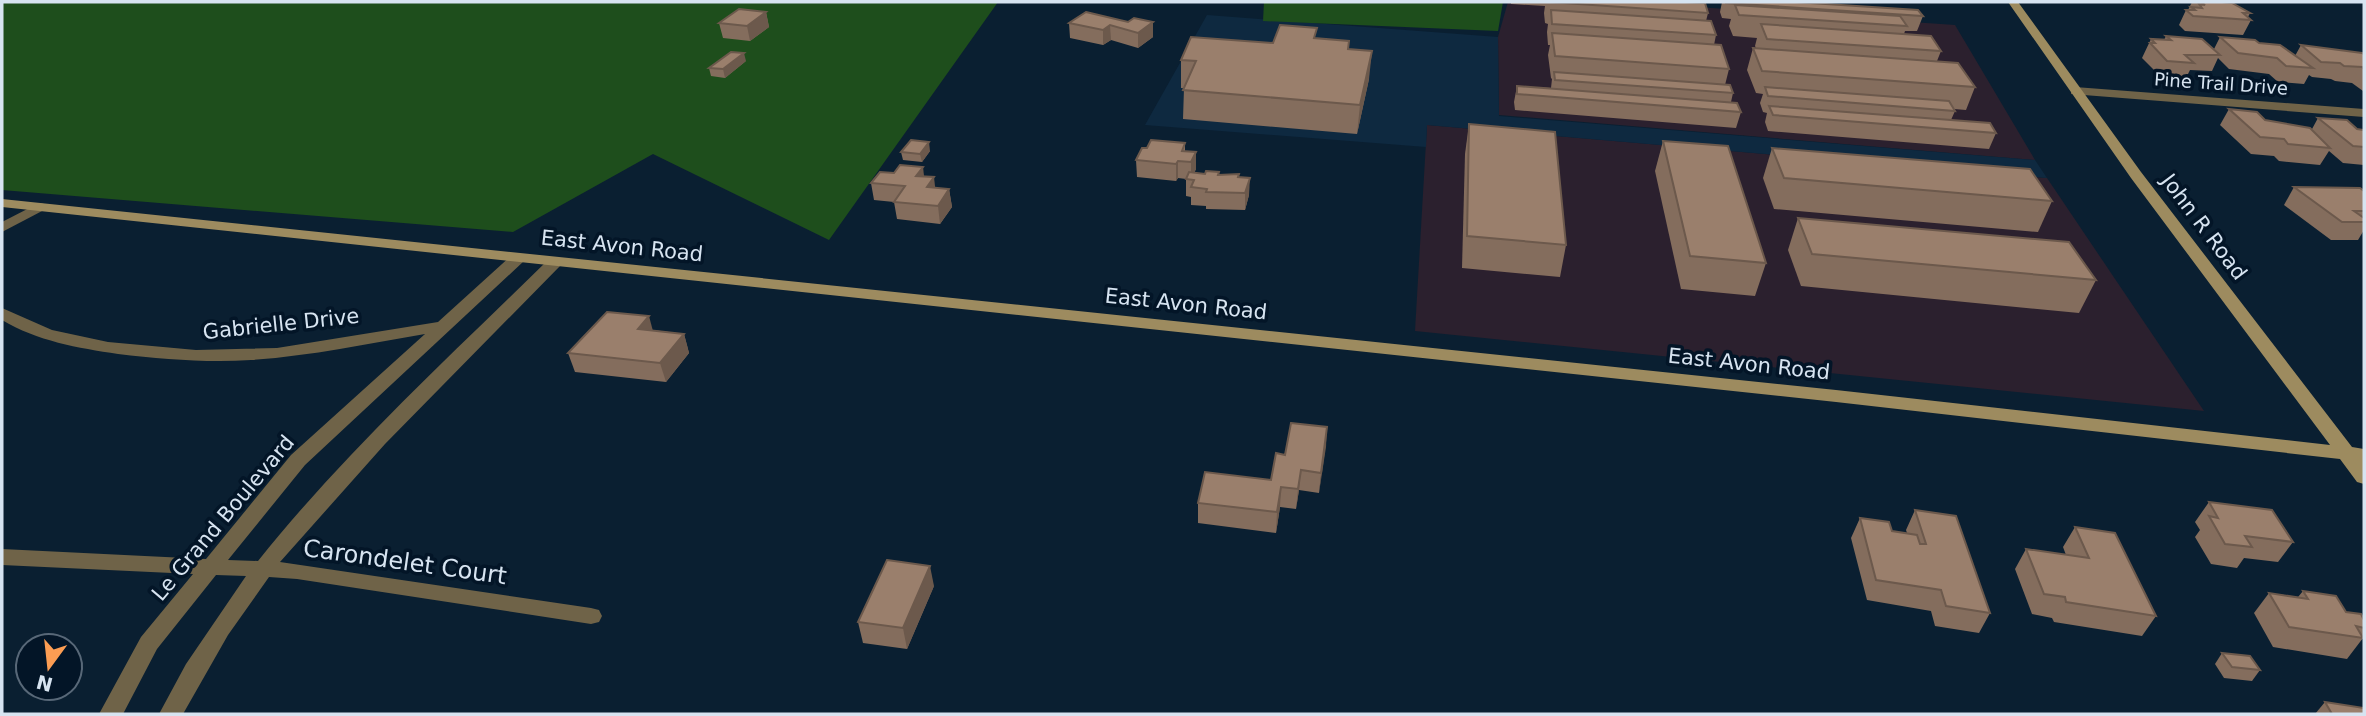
<svg xmlns="http://www.w3.org/2000/svg" width="2366" height="716" viewBox="0 0 2366 716" font-family="'DejaVu Sans',sans-serif">
	<style>
		.commercial { fill: #2b202e }
		.built { fill: #0e2940 }
		.forest { fill: #1e4e1c }
		.lines { fill: none; stroke-linecap: round; stroke-linejoin: round }
		.street { fill: #6f6348; fill-rule: evenodd }
		.secondary { fill: #9d8b5f; fill-rule: evenodd }
		.wall { fill: #846d5d }
		.shaded-wall { fill: #6c594c }
		.building { fill: #9a7f6c; stroke: #6c594c; stroke-width: 2 }
		.labels { text-anchor: middle; stroke-width: 7; stroke-linejoin: round; paint-order: stroke }
		.far-street-label { font-size: 18px; fill: #d7e4f1; stroke: #031527 }
		.street-label { font-size: 21px; fill: #d7e4f1; stroke: #031527 }
		.near-street-label { font-size: 24px; fill: #d7e4f1; stroke: #031527 }
	</style>
	<rect width="100%" height="100%" fill="#0a1f31"/>
	<g class="commercial">
		<path d="M1508 2H1624L1955 25 2035 160 1499 115 1498 37Z"/>
		<path d="M1427 125 2047 178 2204 411 1415 331Z"/>
	</g>
	<path class="built" d="M1207 15 1498 37 1499 116 2035 160 2047 178 1427 125 1426 147 1145 125Z"/>
	<g class="forest">
		<path d="M2 2H998L829 240 653 154 513 232 2 190Z"/>
		<path d="M1264 2H1503L1498 31 1263 21Z"/>
	</g>
	<g class="lines">
		<g class="street">
			<path d="M2075 87 2364 109V117L2071 94V88Z"/>
			<path d="M39 203 44 204 46 207 44 210 2 232V222Z"/>
			<path d="M518 253 526 258 524 261 305 465 228 560 258 561C345 452 450 356 549 259H561L563 262 561 265 385 444 280 562 591 608 599 610 602 616 599 622 591 624 297 579 269 577 228 635 183 714H159L186 664 246 576 216 575 157 649 123 714H99L141 637 193 574 2 565V549L206 559 291 455 425 334C367 344 310 356 251 360 207 363 162 359 118 354 78 348 37 341 2 320V308L52 330 108 342 196 350 277 348 438 322 512 255Z"/>
		</g>
		<path class="secondary" d="M2008 2H2018L2141 172 2352 447 2364 449V484L2357 482 2340 459 1836 402 2 207V199L1836 390 2330 445 2131 178Z"/>
	</g>
	<g class="wall">
		<path d="M1511 2H1700L1708 13 1706 21 1716 35 1714 45 1729 69 1725 85 1733 93 1731 102 1741 112 1736 128 1515 110 1514 102 1517 86 1551 88 1552 79 1551 78 1548 55 1550 45H1548L1547 32 1548 24 1545 23 1544 13 1545 6 1511 4Z"/>
		<path d="M1722 2H1795L1923 16 1917 31H1905L1904 34 1941 51 1937 61 1975 87 1966 110 1954 109 1955 111 1951 120 1996 133 1989 149 1768 131 1765 122 1767 113 1763 112 1760 103 1763 94 1756 93 1747 70 1753 48H1756L1755 46 1757 38 1733 36 1729 26 1731 19 1722 18 1720 12Z"/>
		<path d="M2192 2H2222L2250 13 2248 17 2251 20 2243 35 2185 31 2179 25 2186 10H2188Z"/>
		<path d="M766 12 769 27 750 41 723 38 719 23Z"/>
		<path d="M1153 22V37L1138 48 1111 40 1103 45 1070 38 1069 23Z"/>
		<path d="M2166 36 2214 49 2220 37 2259 43 2295 56 2301 45 2364 54V91H2363L2352 83 2335 81 2331 79 2312 77 2309 75 2304 84 2278 82 2269 74 2229 69 2218 58 2212 71 2190 70 2186 78 2160 76 2142 58 2151 39 2164 40Z"/>
		<path d="M1316 39 1349 41V49L1369 79 1357 134 1183 119 1184 88H1181V60L1273 43Z"/>
		<path d="M746 61 725 78 711 76 709 68Z"/>
		<path d="M2229 109 2265 120 2312 129 2318 118 2357 129 2364 130V165L2343 163 2329 151 2320 165 2279 161 2274 156 2251 154 2220 125Z"/>
		<path d="M1469 124 1566 245 1560 277 1462 268 1465 154Z"/>
		<path d="M1663 141 1766 263 1755 296 1681 289 1655 171Z"/>
		<path d="M1185 143V151L1196 152V169L1194 173 1205 174 1219 172V175L1239 177 1249 195 1245 210 1206 209V206L1191 205V197L1186 196V179L1178 178 1176 181 1137 177 1136 160 1147 148Z"/>
		<path d="M1772 148 2052 201 2038 232 1774 209 1763 178Z"/>
		<path d="M930 151 922 162 903 160 901 152Z"/>
		<path d="M924 176 935 188 949 189 952 207 940 224 897 219 894 202 874 200 871 183Z"/>
		<path d="M2294 187 2364 191V230L2358 240H2331L2284 205Z"/>
		<path d="M1798 218 2096 280 2079 313 1801 286 1788 250Z"/>
		<path d="M653 330 684 334 689 353 666 382 575 372 568 353Z"/>
		<path d="M1327 427 1319 493 1299 490 1296 509 1280 507 1276 533 1198 523V503L1271 480 1285 455Z"/>
		<path d="M2209 502 2293 542 2278 562 2244 558 2237 568 2211 564 2195 537 2200 530 2195 522Z"/>
		<path d="M1915 510 1990 613 1979 633 1935 626 1931 611 1867 600 1851 538 1860 518 1892 531 1907 533 1906 530Z"/>
		<path d="M2075 527 2156 616 2142 636 2054 622 2052 618 2032 614 2015 569 2026 549 2066 555 2063 547Z"/>
		<path d="M934 586 907 649 863 643 858 622Z"/>
		<path d="M2303 591 2364 620 2363 638 2347 659 2273 647 2254 613 2269 593 2298 597Z"/>
		<path d="M2222 653 2260 670 2252 681 2224 678 2215 664Z"/>
		<path d="M2325 702 2364 714H2315Z"/>
	</g>
	<g class="shaded-wall">
		<path d="M766 12 769 27 750 41 747 26Z"/>
		<path d="M1153 22V37L1138 48V33Z"/>
		<path d="M1110 25 1111 40 1103 45V30Z"/>
		<path d="M1372 51 1369 79 1357 134 1360 105Z"/>
		<path d="M744 53 746 61 725 78 723 69Z"/>
		<path d="M929 142 930 151 922 162 920 154Z"/>
		<path d="M1196 152V169L1191 179V162Z"/>
		<path d="M1178 161V178L1176 181V164Z"/>
		<path d="M923 167 925 184 916 176Z"/>
		<path d="M934 177 936 195 927 187Z"/>
		<path d="M1250 178 1249 195 1245 210V193Z"/>
		<path d="M949 189 952 207 940 224 938 206Z"/>
		<path d="M649 316 654 335 638 329Z"/>
		<path d="M684 334 689 353 666 382 660 363Z"/>
		<path d="M1327 427 1326 447 1319 493 1321 473Z"/>
		<path d="M1301 470 1299 490 1296 509 1298 489Z"/>
		<path d="M1281 487 1280 507 1276 533 1277 512Z"/>
		<path d="M930 566 934 586 907 649 903 628Z"/>
	</g>
	<g class="building">
		<path d="M1549 2H1685L1705 3 1708 13Z"/>
		<path d="M1726 2H1795L1918 10 1923 16 1726 3Z"/>
		<path d="M2201 2H2222L2232 3 2250 13H2243L2251 20 2193 16 2186 10H2195L2191 7 2202 8 2199 4 2205 5Z"/>
		<path d="M1735 5 1900 16 1907 26 1739 15Z"/>
		<path d="M739 9 766 12 747 26 719 23Z"/>
		<path d="M1551 10 1711 21 1716 35 1552 24Z"/>
		<path d="M1086 12 1128 22 1134 18 1153 22 1138 33 1110 25 1103 30 1069 23Z"/>
		<path d="M1761 24 1931 36 1941 51 1767 39Z"/>
		<path d="M1280 25 1317 28 1314 38 1349 41 1348 49 1372 51 1360 105 1183 90 1196 61 1181 60 1191 37 1273 43Z"/>
		<path d="M1552 33 1721 45 1729 69 1555 56Z"/>
		<path d="M2166 36 2202 39 2220 55H2185L2194 63 2167 61 2150 43H2155L2151 39 2171 40Z"/>
		<path d="M2220 37 2255 40 2259 43 2280 45 2313 68 2286 66 2277 58 2238 53Z"/>
		<path d="M2301 45 2362 53 2364 54V69L2362 67 2344 66 2340 63 2321 62Z"/>
		<path d="M1753 48 1958 63 1975 87 1762 71Z"/>
		<path d="M731 52 744 53 723 69 709 68Z"/>
		<path d="M1554 72 1730 85 1733 93 1555 80Z"/>
		<path d="M1517 86 1737 103 1741 112 1517 94Z"/>
		<path d="M1765 87 1949 101 1955 111 1768 96Z"/>
		<path d="M1769 106 1990 123 1996 133 1773 115Z"/>
		<path d="M2229 109 2257 112 2265 120 2310 128 2330 148 2288 144 2284 139 2260 137Z"/>
		<path d="M2318 118 2347 120 2357 129 2364 130V147L2353 146Z"/>
		<path d="M1469 124 1555 132 1566 245 1467 236Z"/>
		<path d="M911 140 929 142 920 154 901 152Z"/>
		<path d="M1151 140 1185 143 1182 151 1196 152 1191 162 1178 161 1176 164 1136 160 1142 148H1147Z"/>
		<path d="M1663 141 1728 146 1766 263 1690 256Z"/>
		<path d="M1772 148 2030 169 2052 201 1784 178Z"/>
		<path d="M900 165 923 167 916 176 934 177 927 187 949 189 938 206 894 202 905 186 871 183 880 172 894 173Z"/>
		<path d="M1206 171 1219 172 1218 175 1239 174 1238 177 1250 178 1245 193 1206 192 1207 189 1191 187 1194 180 1186 179 1189 172 1205 174Z"/>
		<path d="M2294 187 2360 188 2364 191V211H2354L2364 218V222H2342Z"/>
		<path d="M1798 218 2069 242 2096 280 1812 254Z"/>
		<path d="M607 312 649 316 638 329 684 334 660 363 568 353Z"/>
		<path d="M1291 423 1327 427 1321 473 1301 470 1298 489 1281 487 1277 512 1198 503 1205 472 1271 480 1276 453 1285 455Z"/>
		<path d="M2209 502 2272 510 2293 542 2245 536 2252 547 2225 544 2209 516 2218 518Z"/>
		<path d="M1915 510 1956 516 1990 613 1946 606 1941 590 1876 580 1860 518 1889 522 1892 531 1917 535 1920 544H1926Z"/>
		<path d="M2075 527 2115 533 2156 616 2066 602 2065 597 2044 594 2026 549 2089 558Z"/>
		<path d="M887 560 930 566 903 628 858 622Z"/>
		<path d="M2303 591 2336 596 2346 612 2361 614 2364 620V628L2356 626 2363 638 2289 627 2269 593 2308 599Z"/>
		<path d="M2222 653 2250 656 2260 670 2232 667Z"/>
		<path d="M2325 702 2364 708V714H2332Z"/>
	</g>
	<g class="labels">
		<g class="far-street-label">
			<text transform="translate(2221 84) rotate(4)" y="6">Pine Trail Drive</text>
		</g>
		<g class="street-label">
			<text transform="translate(2204 227) rotate(53)" y="7">John R Road</text>
			<text transform="translate(622 246) rotate(6)" y="7">East Avon Road</text>
			<text transform="translate(1186 304) rotate(6)" y="7">East Avon Road</text>
			<text transform="translate(281 324) rotate(-6)" y="7">Gabrielle Drive</text>
			<text transform="translate(1749 364) rotate(6)" y="7">East Avon Road</text>
			<text transform="translate(223 518) rotate(-50)" y="7">Le Grand Boulevard</text>
		</g>
		<g class="near-street-label">
			<text transform="translate(405 562) rotate(8)" y="8">Carondelet Court</text>
		</g>
	</g>
	<rect width="2366" height="716" fill="none" stroke="#d7e4f1" stroke-width="7"/>
	<g transform="translate(49 667) rotate(195)"><circle r="33" fill="#031527" stroke="#586878" stroke-width="2"/>
	<path d="M0-5L12 26L0 18L-12 26Z" fill="#fc9d53"/>
	<text y="-10" font-size="19" font-weight="bold" text-anchor="middle" fill="#d7e4f1">N</text>
	</g>
</svg>
